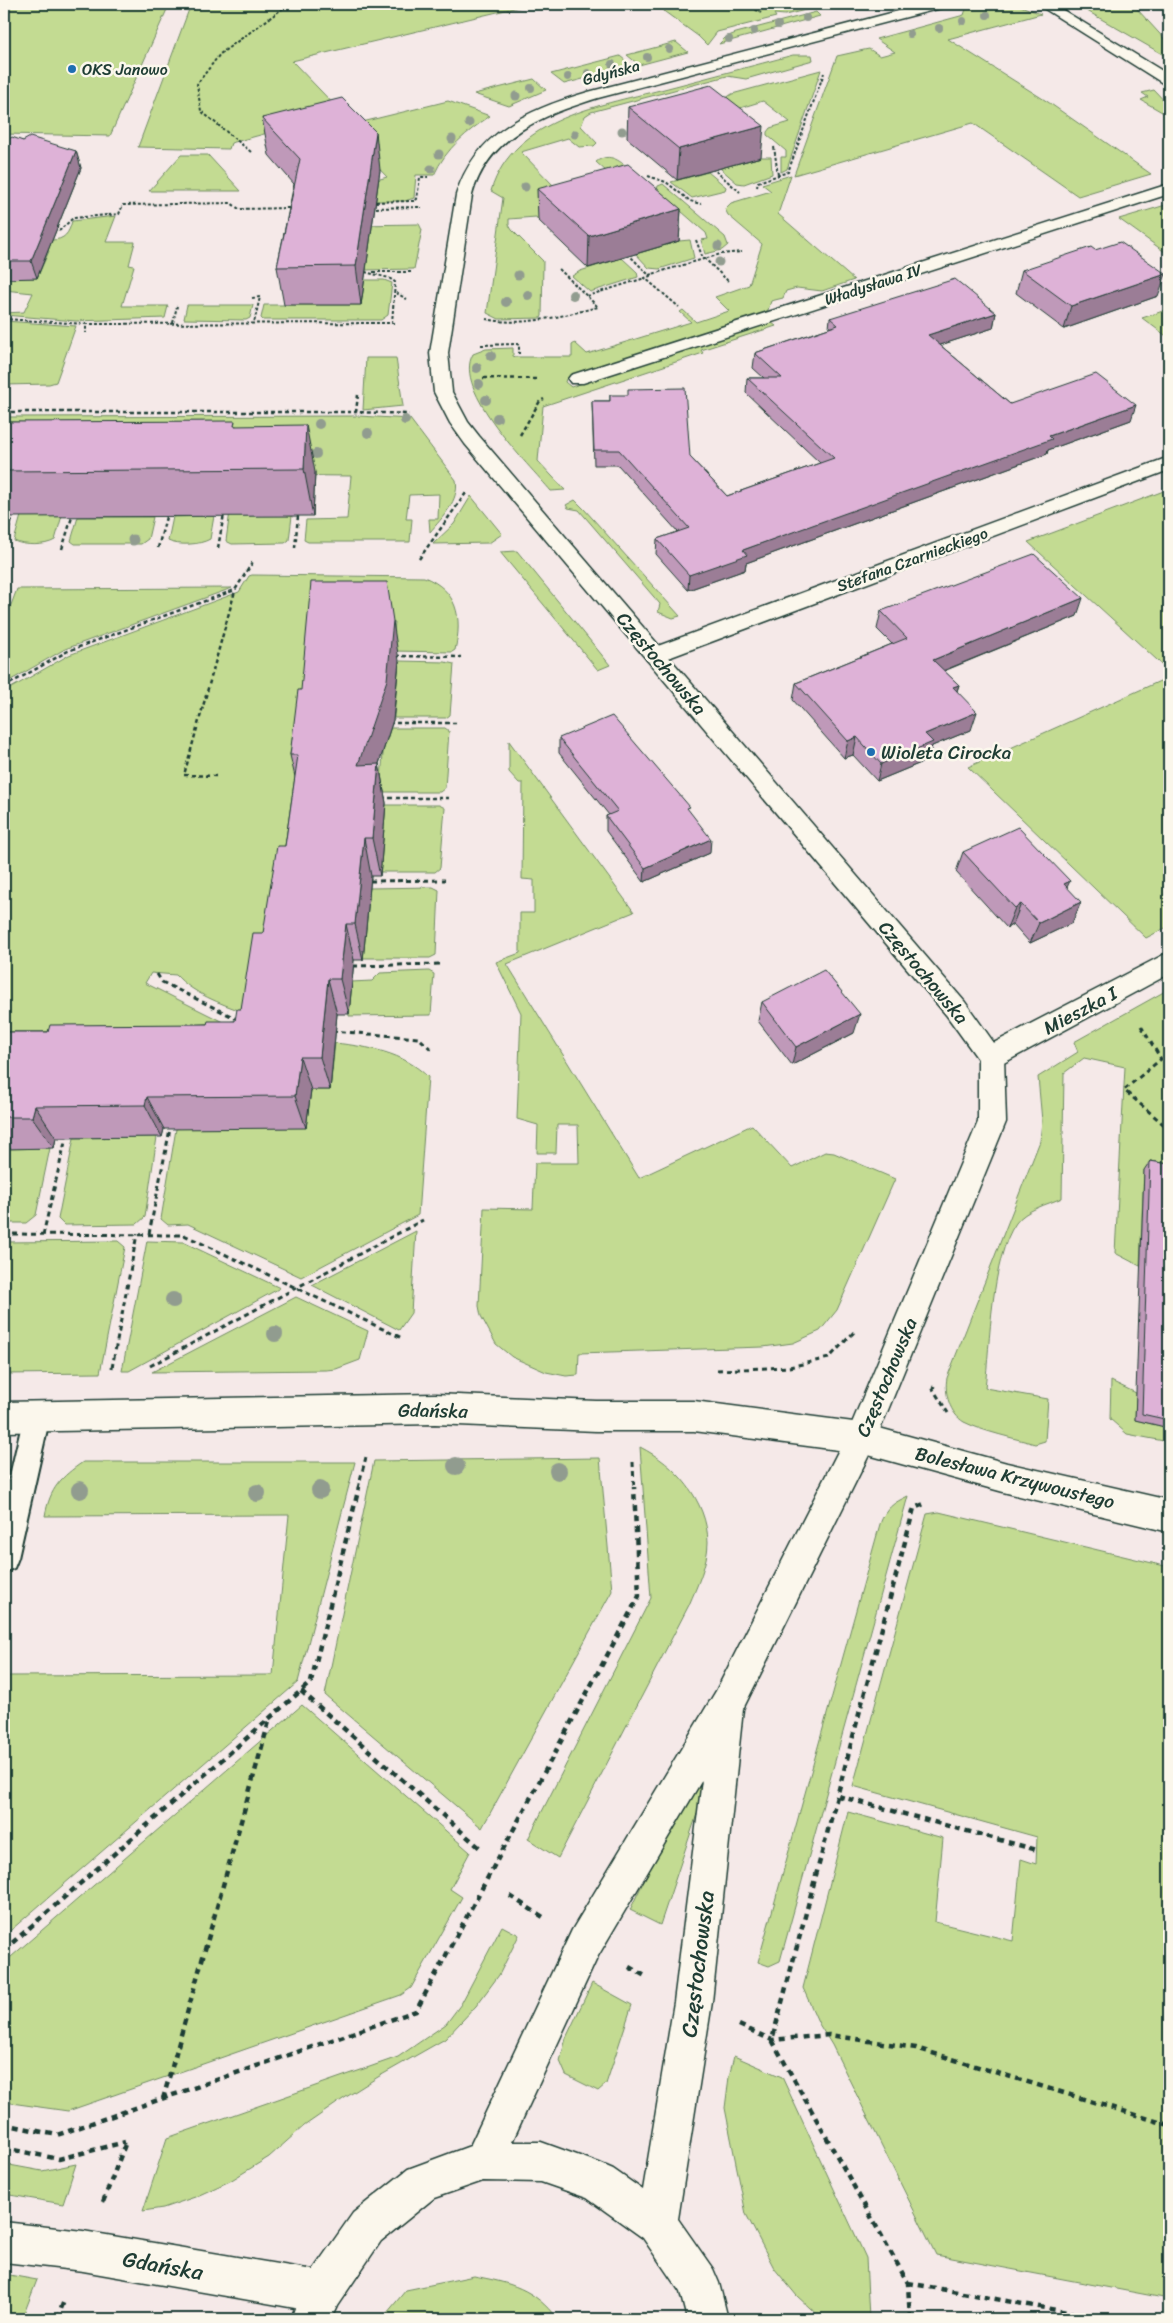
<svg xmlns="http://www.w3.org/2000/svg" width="1173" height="2323" viewBox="0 0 1173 2323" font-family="Sriracha,sans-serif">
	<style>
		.green { fill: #c3db92; stroke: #718c63 }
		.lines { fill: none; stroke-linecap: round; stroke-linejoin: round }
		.lane-casing { stroke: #1f3d34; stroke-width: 4 }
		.street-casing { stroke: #1f3d34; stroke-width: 3 }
		.secondary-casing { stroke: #1f3d34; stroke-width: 3 }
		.path-far3 { stroke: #1f3d34; stroke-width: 2; stroke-dasharray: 3 2; stroke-linecap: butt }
		.path-far2 { stroke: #1f3d34; stroke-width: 2.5; stroke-dasharray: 4 3; stroke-linecap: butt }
		.path-far1 { stroke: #1f3d34; stroke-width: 3; stroke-dasharray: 5 4; stroke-linecap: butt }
		.path { stroke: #1f3d34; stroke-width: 4.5; stroke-dasharray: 6 5; stroke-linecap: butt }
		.lane { fill: #fbf7ec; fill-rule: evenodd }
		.street { fill: #fbf7ec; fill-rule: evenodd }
		.secondary { fill: #fbf7ec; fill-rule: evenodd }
		.tree { fill: #919c8f }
		.wall { fill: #bf99b9; stroke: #1f3d34 }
		.shaded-wall { fill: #9b7d96; stroke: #1f3d34 }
		.building { fill: #deb2d7; stroke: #1f3d34 }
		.poi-dot { fill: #1f6fb2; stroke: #fbf7ec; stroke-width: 2 }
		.labels { text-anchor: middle; stroke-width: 5; stroke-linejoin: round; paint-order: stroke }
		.far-poi-label { font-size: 16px; fill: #1f3d34; stroke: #fbf7ec; text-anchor: start }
		.far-street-label { font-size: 16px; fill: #1f3d34; stroke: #fbf7ec }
		.street-label { font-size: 19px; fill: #1f3d34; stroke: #fbf7ec }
		.poi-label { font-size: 19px; fill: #1f3d34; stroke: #fbf7ec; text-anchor: start }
		.near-street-label { font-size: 22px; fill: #1f3d34; stroke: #fbf7ec }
	</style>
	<rect width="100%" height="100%" fill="#f5e9e8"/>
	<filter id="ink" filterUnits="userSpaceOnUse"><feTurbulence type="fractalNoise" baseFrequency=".02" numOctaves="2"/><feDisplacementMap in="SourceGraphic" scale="10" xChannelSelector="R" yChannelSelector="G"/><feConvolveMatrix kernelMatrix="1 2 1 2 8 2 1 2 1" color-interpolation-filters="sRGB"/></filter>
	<g filter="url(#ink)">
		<g class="green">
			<path d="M4 4 169 5 110 136 4 134Z"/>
			<path d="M191 4H531L292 61 345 116H330L231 143 229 149 138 147Z"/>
			<path d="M654 4H759L769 10C784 7 808 0 822 6L785 15 774 14 776 17 717 32 707 45 698 36Z"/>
			<path d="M988 4H1016L1041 14 948 39 1048 102 1151 174 1078 196 973 123 794 175 837 56 864 50 869 49 880 56 895 52 876 39 964 15 966 9Z"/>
			<path d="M1075 4H1157L1137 9 1169 44V58Z"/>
			<path d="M816 12 820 16 719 44 726 37 736 33Z"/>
			<path d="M676 42 688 52 639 65 627 55Z"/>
			<path d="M793 55H812L813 60 746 79 727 76 591 112 585 116 581 126 597 143 594 146 579 147 568 138 521 152 554 186 607 172 596 162C610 151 621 162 632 171L538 220 536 217 509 219V225L512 230 543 261 542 316 541 318 499 319 487 313 503 198 491 191C513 117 604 105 668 88 710 77 752 66 793 55Z"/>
			<path d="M620 56 632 66 564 84 551 74Z"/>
			<path d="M821 70 787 169 781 172V157H786V151L767 135V132L770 128 790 122 763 101 740 108 726 98 732 94Z"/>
			<path d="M534 79 546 90 509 106 474 94Z"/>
			<path d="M1154 90 1169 106V116L1141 100 1148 97 1142 93Z"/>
			<path d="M448 101 490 116C467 132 446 148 434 175H416L414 198 405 201H373L360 185 387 177 347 135 346 126Z"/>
			<path d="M181 155H208L241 191H149Z"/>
			<path d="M761 157H771L772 174 744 184 737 183 720 168Z"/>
			<path d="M708 172 726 187 725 190 692 198 671 182Z"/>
			<path d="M791 175 778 214 854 280 822 291 797 288 786 291 783 298 771 301 768 310 756 318 566 379 565 382 571 387 752 327 772 323 776 326 701 350 703 353 543 406 538 461 565 490 551 491C529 465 452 390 473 354L486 349 513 348V356L516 357H572V345L575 343 587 354 691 322 680 312 683 310 696 322 729 311 715 297 749 285 762 244 728 215 725 209 731 203 771 191 762 184Z"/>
			<path d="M663 184 725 237 728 245 722 250 705 254 701 240 708 239 706 233 657 190 658 186Z"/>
			<path d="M1169 204V255L1119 219Z"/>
			<path d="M116 216 106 242H135L129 265 134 266 122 306H168L165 318 76 321 4 315V313L24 312 33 293 4 290V278H37L49 251H47L51 240C65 240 69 233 72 221Z"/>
			<path d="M419 224 422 230 414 269 364 270 369 247 296 226Z"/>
			<path d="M690 240 694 258 659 269 649 268 636 254 679 241Z"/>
			<path d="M622 258 637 272 638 277 590 292 572 276 580 271Z"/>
			<path d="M363 280H384L392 283 388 315 381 320H263L261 318 264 305H360Z"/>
			<path d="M187 305H253L250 318 246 320 184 319Z"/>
			<path d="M1169 309V338L1142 318Z"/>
			<path d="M4 321 76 326 56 382 49 384 4 385V337L8 324H4Z"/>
			<path d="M366 358H396L403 406 363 410Z"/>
			<path d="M359 416 410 419 456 480C460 500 442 518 430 532L429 519H438L439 494 409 495 406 519H412L410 542H308L304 540 306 520 347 519 351 476 4 473V417Z"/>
			<path d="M1169 489V671L1028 542Z"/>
			<path d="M471 496 502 534 489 543 433 544 454 524Z"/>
			<path d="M575 500 584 509 680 616 673 618 658 612 660 604 579 510 568 508 566 505Z"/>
			<path d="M230 511 292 516 289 540 285 543 232 544 226 541Z"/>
			<path d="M22 512H63L55 540C45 546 25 546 14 541Z"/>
			<path d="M214 516 210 539C200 545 178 546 168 541L173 517Z"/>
			<path d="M78 517H153L148 539 141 544H75L71 541Z"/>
			<path d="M517 551 610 665 598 670 500 552Z"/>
			<path d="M252 575 424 577C457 590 463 617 455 650L452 652 392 651 395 622 319 623 299 793 244 1012C221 1004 192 993 176 975L151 973 145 983 223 1022 4 1066V692L69 655 239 592 249 576Z"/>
			<path d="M232 588 65 649 4 684V613H8L17 589Z"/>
			<path d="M399 661 445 662 454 664 450 715 446 718H394Z"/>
			<path d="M1169 677V926L1146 938 968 767Z"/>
			<path d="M385 728H445L449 731 445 788 440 792H380Z"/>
			<path d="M509 741 634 912 507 964 639 1178 752 1125 792 1168 825 1152 834 1153 895 1179 837 1310 820 1331 793 1343 763 1347 579 1353 578 1375 566 1376 546 1372 512 1357 496 1344 481 1316 479 1306 484 1208 533 1209 535 1163H579L578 1125H557L556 1153H537L538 1125 517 1119 521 1013 496 962 520 953V913H534V880L522 879 523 783H519L509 772Z"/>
			<path d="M385 805H439L445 808 440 868 435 872H380Z"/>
			<path d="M433 887 439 890 436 955 430 958H363L369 888Z"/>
			<path d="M429 971 434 974 431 1015 349 1016 351 982 372 981 380 973Z"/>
			<path d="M1169 989V1175L1144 1170 1140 1266 1115 1253 1125 1067 1084 1058 1064 1073 1062 1198C1048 1204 1025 1210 1016 1223 991 1258 990 1344 985 1388L1048 1399 1045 1441 1035 1444C1014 1438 984 1432 964 1422 950 1414 944 1393 947 1378L1040 1141 1042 1121 1038 1077 1078 1052 1074 1042Z"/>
			<path d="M335 1043C369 1047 403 1052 428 1077L418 1215 301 1277 188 1224 168 1225 161 1219 176 1129 311 1090H330Z"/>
			<path d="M157 1137 145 1217 137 1224 64 1225 58 1219 74 1138Z"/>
			<path d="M50 1148 36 1215 26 1223H4V1149Z"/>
			<path d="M416 1231 411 1313 399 1330 312 1285Z"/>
			<path d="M118 1241 125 1247 100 1373 4 1374V1242Z"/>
			<path d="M147 1241 183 1242 280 1288 129 1371H122Z"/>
			<path d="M296 1297 368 1331 360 1360 336 1369 326 1370 152 1372Z"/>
			<path d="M1111 1381 1136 1393 1135 1420 1169 1428V1442L1127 1434 1110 1419Z"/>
			<path d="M640 1447C676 1465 707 1500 708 1542 708 1563 697 1586 689 1605L558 1858 528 1839 651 1598Z"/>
			<path d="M600 1458 612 1591 482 1828 325 1695 374 1461Z"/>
			<path d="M83 1462H355L298 1682 4 1936V1676L273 1675 289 1515 45 1516C50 1488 61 1477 83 1462Z"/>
			<path d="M908 1496 780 1961 769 1966 758 1962 880 1524C886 1508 893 1503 908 1496Z"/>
			<path d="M939 1512 1169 1567V2299L936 2255 832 2045 819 2024 803 1988 848 1812 943 1838 935 1922 1013 1941 1021 1859 1036 1864 1037 1837 853 1786 927 1514Z"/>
			<path d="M302 1705 470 1852 450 1889 462 1897 411 1988 401 1995 68 2111 4 2102V1963Z"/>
			<path d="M712 1769 660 1925 630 1910 691 1781Z"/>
			<path d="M502 1926 519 1935 499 1975 476 2006 445 2039 378 2077 343 2099 304 2126 269 2157 230 2181 195 2197 163 2208 143 2211 167 2138 398 2057 446 2024 461 2004Z"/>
			<path d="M592 1983 632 2005 606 2084 598 2091 566 2075 560 2061 566 2038Z"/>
			<path d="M734 2056 782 2077 866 2258 869 2319H822L797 2296 774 2268 746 2214 725 2108 729 2077Z"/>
			<path d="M4 2164 42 2171 76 2164 63 2204 4 2194Z"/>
			<path d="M4 2274 37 2280 22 2319H4Z"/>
			<path d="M474 2276C510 2283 534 2288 557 2319H382L406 2290Z"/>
		</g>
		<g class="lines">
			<g class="lane-casing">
				<path id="lane" d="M37 1403 46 1407 50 1416 18 1558 14 1568 4 1572V1501L24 1416 28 1407Z"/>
			</g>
			<g class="street-casing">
				<g id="street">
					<path d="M1037 4H1053L1169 75V85L1164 84Z"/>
					<path d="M1169 184V194L583 383H571L568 379 571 375Z"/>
					<path d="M1169 457V470L663 660 655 662 647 660 644 655 647 650Z"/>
					<path d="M1169 952V974L1000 1065 991 1068 982 1065 978 1057 982 1049Z"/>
					<path d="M435 1394 596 1401H694L861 1423 1007 1463 1169 1500V1532L1007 1493 861 1453 694 1431H596L435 1424 4 1432V1402Z"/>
				</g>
			</g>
			<g class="secondary-casing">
				<path id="secondary" d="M925 4H947L945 7 598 98C544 115 489 135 472 195L448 353 452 392 468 422 479 436 965 1002 1004 1057 1006 1122 872 1449 743 1709 712 2002 678 2219 713 2269 719 2283 728 2319H687L680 2292 643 2238 587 2198 541 2182 483 2181 434 2198 381 2241 337 2306 331 2319H291L295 2308 83 2271 4 2262V2222L83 2231 313 2270 353 2213 408 2169 470 2146 572 1930 716 1691 850 1428 978 1122V1059L947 1016 465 444 450 423 434 392 430 353 456 195C475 132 530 109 588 92ZM702 1780 674 2002 643 2190 613 2169 599 2163 541 2142H512L598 1956Z"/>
			</g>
			<g class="path-far3">
				<path d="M747 4 761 13"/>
				<path d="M774 147 778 175"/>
				<path d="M251 152 201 111 197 84 220 54 289 4"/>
				<path d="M712 168 740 192"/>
				<path d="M648 176 666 182 690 201 701 204"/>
				<path d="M757 187 758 182 788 172 824 73"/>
				<path d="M371 202 414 201 417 199 420 177H428"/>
				<path d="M371 208 422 207"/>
				<path d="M59 231 73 218 119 214 123 205 231 203 239 209 292 208"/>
				<path d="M696 240 702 256 729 282"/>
				<path d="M628 254 650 276 645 278 679 307"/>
				<path d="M365 272 389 278 395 282 392 323"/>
				<path d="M373 272H412"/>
				<path d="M649 275 721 254 742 252"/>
				<path d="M396 293 407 299"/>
				<path d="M587 296 645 278"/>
				<path d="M252 298 260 297 254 323"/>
				<path d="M4 319 86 324V333"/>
				<path d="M486 319C524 327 561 316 598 307L558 268"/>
				<path d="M173 323 177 306"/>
				<path d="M86 324 395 323"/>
				<path d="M481 345 517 344 519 345V354"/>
			</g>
			<g class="path-far2">
				<path d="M483 378 536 379"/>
				<path d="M358 395 356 412 409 414"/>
				<path d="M4 412H356"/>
				<path d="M520 435 540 401 544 399"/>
				<path d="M4 543 14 513"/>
				<path d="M158 548 167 513"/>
				<path d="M218 548 224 514"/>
				<path d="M295 548 298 516"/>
				<path d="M62 549 73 514"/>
				<path d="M419 559 466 493"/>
				<path d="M396 656 461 657"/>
				<path d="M4 687 68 651 235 590 254 560"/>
				<path d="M389 723H456"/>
				<path d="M216 776 184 775 235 591"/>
				<path d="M382 798H451"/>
			</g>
			<g class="path-far1">
				<path d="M370 881 445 880"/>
				<path d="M353 966 440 964"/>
				<path d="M157 974 162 982 239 1020"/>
				<path d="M1141 1026 1161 1059 1124 1090 1169 1129"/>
				<path d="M332 1031 419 1038 434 1052"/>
				<path d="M4 1234 184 1235 402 1338"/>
				<path d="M149 1234 170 1129"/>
				<path d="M43 1235 66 1138"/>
				<path d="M150 1366 423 1220"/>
				<path d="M112 1368 137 1234"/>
				<path d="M717 1370 789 1367 829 1358 854 1332"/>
				<path d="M934 1386 933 1389 948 1413"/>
				<path d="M633 1462 634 1488"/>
				<path d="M358 1488 366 1457"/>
			</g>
			<g class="path">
				<path d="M301 1691 480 1848"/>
				<path d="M838 1796 1037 1850"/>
				<path d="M510 1896 543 1917"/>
				<path d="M4 1950 311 1682 359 1487"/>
				<path d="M629 1967 645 1976"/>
				<path d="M739 2025 772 2040 829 2035 916 2048 1169 2125"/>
				<path d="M163 2099 270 1718"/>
				<path d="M4 2124 57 2135 416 2011 639 1596 634 1487"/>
				<path d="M4 2148 59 2159 125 2142"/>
				<path d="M103 2202 126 2142"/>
				<path d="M908 2283 1105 2319"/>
				<path d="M57 2319 64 2301"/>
				<path d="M910 2319 908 2283 772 2040 914 1508 924 1504"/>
			</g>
			<use href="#lane" class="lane"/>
			<use href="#street" class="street"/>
			<use href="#secondary" class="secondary"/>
		</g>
		<g class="tree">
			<circle cx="987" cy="15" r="4"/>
			<circle cx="806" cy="18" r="4"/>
			<circle cx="963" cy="21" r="4"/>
			<circle cx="778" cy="25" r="4"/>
			<circle cx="939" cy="28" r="4"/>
			<circle cx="754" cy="31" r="4"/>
			<circle cx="910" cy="34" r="4"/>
			<circle cx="729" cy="39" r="4"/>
			<circle cx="669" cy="49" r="4"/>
			<circle cx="647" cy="57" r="4"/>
			<circle cx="612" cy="64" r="4"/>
			<circle cx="588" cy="73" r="4"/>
			<circle cx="568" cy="77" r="4"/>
			<circle cx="531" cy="88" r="4"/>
			<circle cx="516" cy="96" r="4.5"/>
			<circle cx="469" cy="123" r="4.5"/>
			<circle cx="622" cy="131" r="4.5"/>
			<circle cx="575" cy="134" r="4.5"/>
			<circle cx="452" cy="139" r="4.5"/>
			<circle cx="439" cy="154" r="4.5"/>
			<circle cx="431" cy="169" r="4.5"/>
			<circle cx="525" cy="187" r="4.5"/>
			<circle cx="718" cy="246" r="4.5"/>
			<circle cx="719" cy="262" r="4.5"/>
			<circle cx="518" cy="275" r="4.5"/>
			<circle cx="528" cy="295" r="5"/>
			<circle cx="573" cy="295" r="5"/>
			<circle cx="506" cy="302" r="5"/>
			<circle cx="491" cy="356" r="5"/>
			<circle cx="477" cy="368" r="5"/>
			<circle cx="479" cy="384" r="5"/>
			<circle cx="486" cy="400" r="5"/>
			<circle cx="497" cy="418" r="5"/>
			<circle cx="405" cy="420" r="5"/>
			<circle cx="319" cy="424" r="5"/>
			<circle cx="368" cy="433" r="5"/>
			<circle cx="316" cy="454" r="5"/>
			<circle cx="133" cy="540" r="5.5"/>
			<circle cx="173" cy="1300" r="8"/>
			<circle cx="275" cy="1334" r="8"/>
			<circle cx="456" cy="1466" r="9"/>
			<circle cx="558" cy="1471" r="9"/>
			<circle cx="80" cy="1490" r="9"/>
			<circle cx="320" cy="1490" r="9"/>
			<circle cx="257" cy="1493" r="9"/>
		</g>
		<g class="wall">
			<path d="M628 107 761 157 677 180 627 138Z"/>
			<path d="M262 118 380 170 361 305H284L277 267 294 184 269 155Z"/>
			<path d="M4 140 23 141 76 151 81 168 37 278 4 279Z"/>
			<path d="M537 189 681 209 679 241 588 268 538 220Z"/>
			<path d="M1022 270 1158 296 1064 329 1016 293Z"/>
			<path d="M996 313 993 328 940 345 1010 404 1131 420 1048 450 1047 454 746 563 745 570 688 590 656 554 657 539 678 532 618 465H594L592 401H610V395L690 457 727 496 820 463 746 393 747 378H764L753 368 755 353 829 328 830 318Z"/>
			<path d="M4 422 236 426 315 472 313 516 4 517Z"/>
			<path d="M881 611 1077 616 944 671 959 685 957 691 971 730 932 746 928 760 877 781 853 755 844 758 793 700 796 683 892 644 877 629Z"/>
			<path d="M399 661 393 720 379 764 386 803 380 876H371L363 960H354L349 1014H337L330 1090H311L306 1128 164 1129 162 1137 56 1138 54 1148 4 1149V1032H48L207 1024 235 1021 241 1009 263 933 285 846 295 777 290 755 301 690Z"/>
			<path d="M559 738 710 853 644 882 606 831V816L609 815 559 753Z"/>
			<path d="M963 852 1067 887 1072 923 1030 943 1013 924 1007 928 956 872Z"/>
			<path d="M762 1002 854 1033 792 1065 758 1021Z"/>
			<path d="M1150 1161 1169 1164V1428L1135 1420 1144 1170Z"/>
		</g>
		<g class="shaded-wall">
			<path d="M764 126 761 157 677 180 679 149Z"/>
			<path d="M376 132 380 170 361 305 356 266Z"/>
			<path d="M76 151 81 168 37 278 31 261Z"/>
			<path d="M681 209 679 241 588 268 589 236Z"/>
			<path d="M1166 274 1158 296 1064 329 1071 306Z"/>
			<path d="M996 313 993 328 925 350 928 335Z"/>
			<path d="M1136 405 1131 420 1048 450 1047 454 746 563 745 570 688 590 689 575 743 550 1049 436Z"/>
			<path d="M306 425 315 472 313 516 304 469Z"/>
			<path d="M1083 598 1077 616 928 677 933 660Z"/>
			<path d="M393 621 399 661 393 720 366 804 358 765Z"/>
			<path d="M959 685 953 702V687Z"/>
			<path d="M977 712 971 730 932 746 928 760 877 781 881 764 925 734Z"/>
			<path d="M857 737 853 755 844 758 848 741Z"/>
			<path d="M379 764 386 803 380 876 372 838Z"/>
			<path d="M364 838 371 876 363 960 355 924Z"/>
			<path d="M711 839 710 853 644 882 645 868Z"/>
			<path d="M1070 881 1060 902 1064 884Z"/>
			<path d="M1081 902 1072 923 1030 943 1039 923Z"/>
			<path d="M1021 904 1013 924 1007 928 1015 908Z"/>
			<path d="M346 924 354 960 349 1014 340 979Z"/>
			<path d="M328 979 337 1014 330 1090 320 1057Z"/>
			<path d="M860 1014 854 1033 792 1065 796 1047Z"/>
			<path d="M300 1057 311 1090 306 1128 295 1096Z"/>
			<path d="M147 1097 164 1129 162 1137 145 1105Z"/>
			<path d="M35 1106 56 1138 54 1148 32 1117Z"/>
		</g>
		<g class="building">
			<path d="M711 85 764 126 679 149 628 107Z"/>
			<path d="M342 98 376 132 356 266 277 267 300 159 262 118Z"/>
			<path d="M12 137 23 141 30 137 76 151 31 261H4V140L6 141Z"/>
			<path d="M628 164 681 209 589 236 537 189Z"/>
			<path d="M1120 242 1166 274 1071 306 1022 270 1091 247 1095 250Z"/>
			<path d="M955 279 996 313 928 335 1010 404 1096 374 1136 405 1049 436 1052 439 743 550 747 555 689 575 657 539 689 528 619 450H594L592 401H610V395H628V389L685 388 690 457 727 496 834 458 747 378H782L755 353 838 325 830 318Z"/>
			<path d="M235 421 234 426 306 425 304 469 4 471V422Z"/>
			<path d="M1034 554 1083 598 933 660 959 685 953 687 977 712 925 734 933 742 881 764 857 737 848 741 796 683 907 638 881 611Z"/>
			<path d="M311 582H387L393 621 387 680 358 765 379 764 372 838H364L355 924H346L340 979H328L320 1057H300L295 1096 147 1097 145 1105 35 1106 32 1117H4V1032H48L50 1025 207 1024 208 1021H235L237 1009H241L253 933H263L277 846H285L298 755H290L298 690H301Z"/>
			<path d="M612 716 690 807 687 808 711 839 645 868 606 816 618 811 559 738Z"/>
			<path d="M1018 827 1070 881 1064 884 1081 902 1039 923 1021 904 1015 908 963 852Z"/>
			<path d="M824 970 860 1014 796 1047 762 1002Z"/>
			<path d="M1150 1161 1169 1164V1420L1142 1414Z"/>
		</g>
	</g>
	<g class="poi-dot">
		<circle cx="72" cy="69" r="5"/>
		<circle cx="871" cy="752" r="5"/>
	</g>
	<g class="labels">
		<g class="far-poi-label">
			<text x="82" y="75">OKS Janowo</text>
		</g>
		<g class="far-street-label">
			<text transform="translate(611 72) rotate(-15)" y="6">Gdyńska</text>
			<text transform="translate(873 284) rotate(-18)" y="6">Władysława IV</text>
			<text transform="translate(912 559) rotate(-20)" y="6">Stefana Czarnieckiego</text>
		</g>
		<g class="street-label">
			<text transform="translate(662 663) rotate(50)" y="7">Częstochowska</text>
			<text transform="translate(924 972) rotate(50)" y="7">Częstochowska</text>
			<text transform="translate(1080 1010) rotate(-28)" y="7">Mieszka I</text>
			<text transform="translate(886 1377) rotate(-67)" y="7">Częstochowska</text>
			<text transform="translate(433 1410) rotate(1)" y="7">Gdańska</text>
			<text transform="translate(1015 1477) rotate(14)" y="7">Bolesława Krzywoustego</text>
		</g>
		<g class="poi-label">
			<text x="881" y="759">Wioleta Cirocka</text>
		</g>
		<g class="near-street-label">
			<text transform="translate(697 1964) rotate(-83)" y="8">Częstochowska</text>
			<text transform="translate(163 2265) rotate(10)" y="8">Gdańska</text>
		</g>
	</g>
	<rect width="1173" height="2323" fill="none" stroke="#fbf7ec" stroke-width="20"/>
	<rect x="10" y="10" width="1153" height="2303" fill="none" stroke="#1f3d34" stroke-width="2" filter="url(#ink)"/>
</svg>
